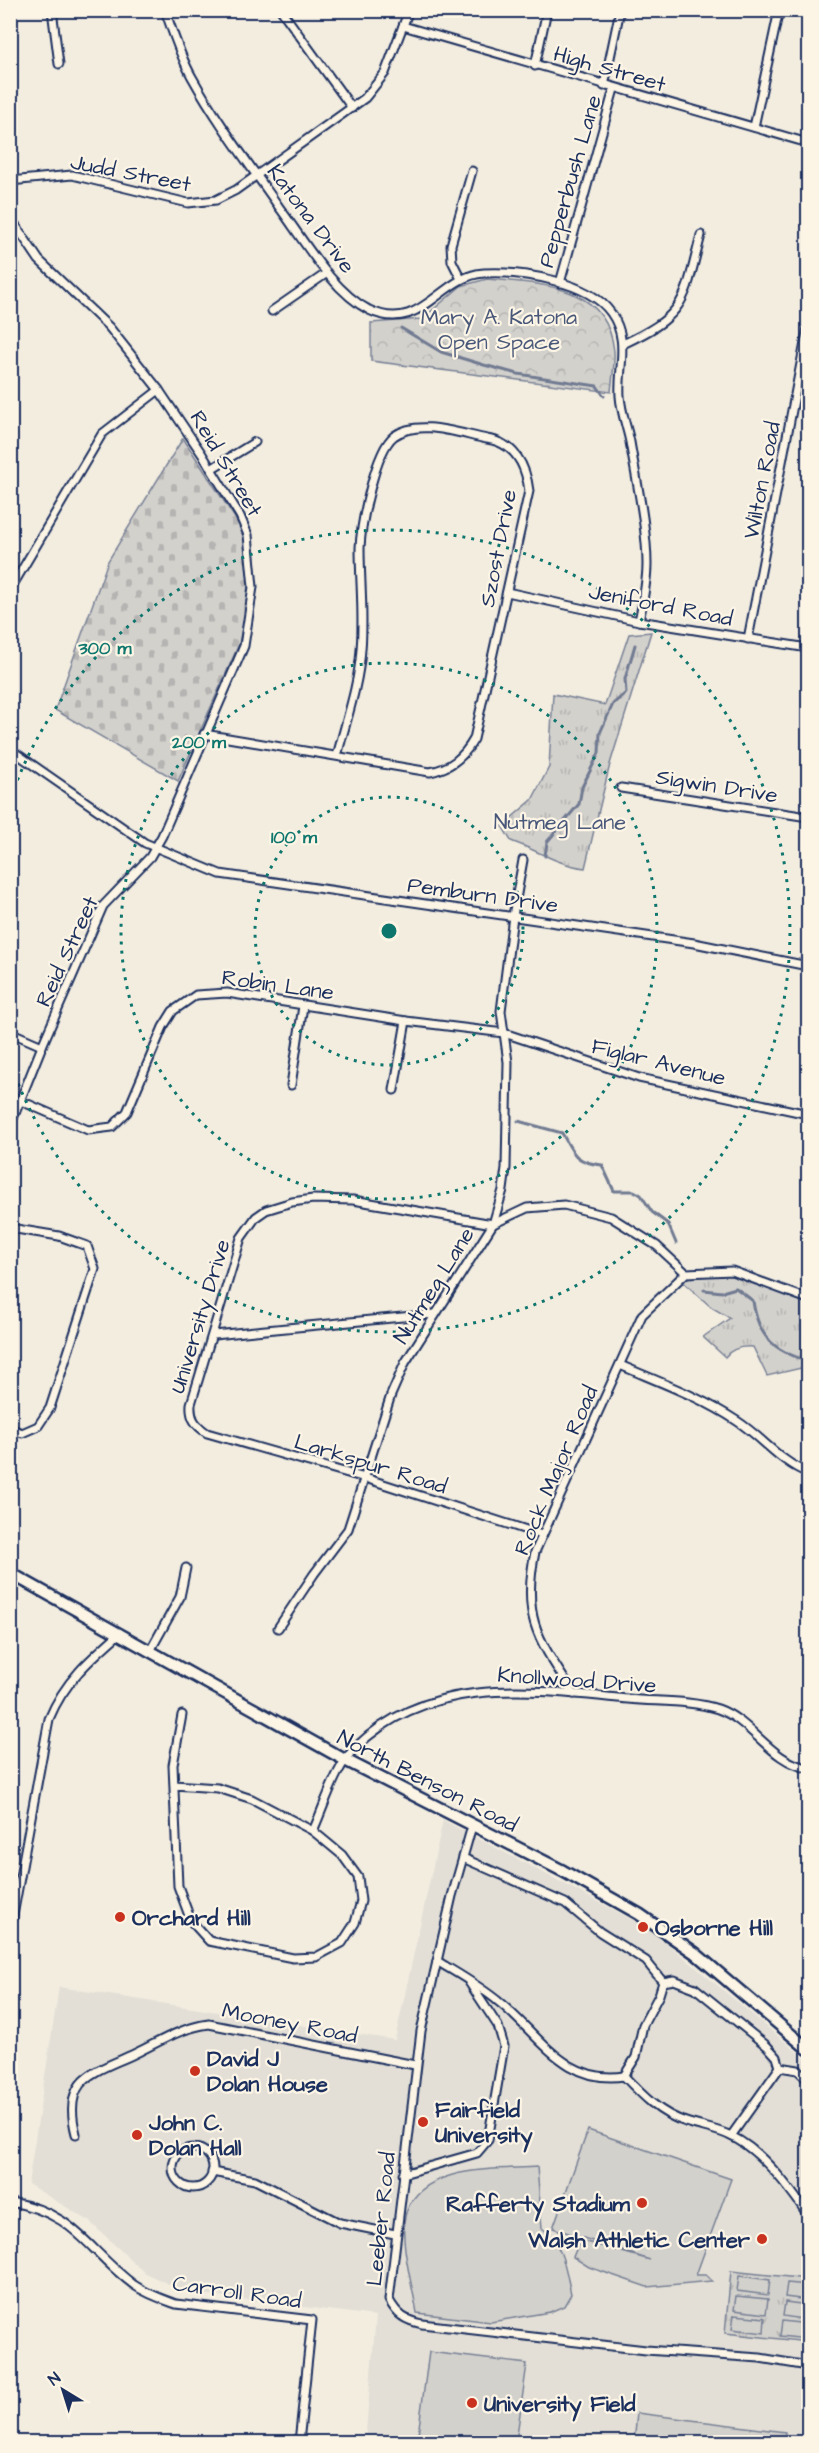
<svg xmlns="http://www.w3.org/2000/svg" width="819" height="2453" viewBox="0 0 819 2453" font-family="'Architects Daughter',sans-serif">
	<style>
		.built { fill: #e3dfd6 }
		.forest { fill: url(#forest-crowns); stroke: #778095; stroke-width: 1.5 }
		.cemetery { fill: url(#cemetery-stones); stroke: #778095; stroke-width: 1.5 }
		.park { fill: url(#park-tufts); stroke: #778095; stroke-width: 1.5 }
		.garden { fill: #d3d1cc; stroke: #778095; stroke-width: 1.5 }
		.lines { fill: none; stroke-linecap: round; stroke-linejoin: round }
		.stream { stroke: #707a91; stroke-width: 3 }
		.street-casing { stroke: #1b2f5e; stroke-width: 11 }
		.secondary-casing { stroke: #1b2f5e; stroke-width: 15 }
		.street { stroke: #fcf5e5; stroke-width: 7 }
		.secondary { stroke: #fcf5e5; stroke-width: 10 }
		.ring { fill: none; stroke: #0f766e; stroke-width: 3; stroke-dasharray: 3 6 }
		.poi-dot { fill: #c8321e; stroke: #fcf5e5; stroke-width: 2 }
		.labels { text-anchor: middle; stroke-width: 4.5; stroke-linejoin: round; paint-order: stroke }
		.street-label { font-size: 22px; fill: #1b2f5e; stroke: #fcf5e5 }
		.park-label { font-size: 22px; fill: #49587a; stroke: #fcf5e5 }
		.poi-label { font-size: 22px; font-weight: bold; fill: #1b2f5e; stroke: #fcf5e5; text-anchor: start }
		.centre { fill: #0f766e; stroke: #fcf5e5; stroke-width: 3 }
		.ring-label { font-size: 18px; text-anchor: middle; font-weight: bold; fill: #0f766e; stroke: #fcf5e5; stroke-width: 4.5; stroke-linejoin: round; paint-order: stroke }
	</style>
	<defs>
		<pattern id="forest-crowns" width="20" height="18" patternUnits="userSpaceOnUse" patternTransform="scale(1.5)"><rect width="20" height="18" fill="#d3d1cc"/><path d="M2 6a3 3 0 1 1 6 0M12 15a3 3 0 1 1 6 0" fill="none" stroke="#b5b4b2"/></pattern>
		<pattern id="cemetery-stones" width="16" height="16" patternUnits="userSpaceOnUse" patternTransform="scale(1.5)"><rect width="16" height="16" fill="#d3d1cc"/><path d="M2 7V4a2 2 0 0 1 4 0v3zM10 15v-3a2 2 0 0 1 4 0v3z" fill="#b5b4b2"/></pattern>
		<pattern id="park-tufts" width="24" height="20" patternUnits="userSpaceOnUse" patternTransform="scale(1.5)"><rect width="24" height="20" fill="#d3d1cc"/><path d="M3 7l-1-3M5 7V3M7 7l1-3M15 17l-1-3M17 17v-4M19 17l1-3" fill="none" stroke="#b5b4b2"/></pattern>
	</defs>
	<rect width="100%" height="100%" fill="#f3ede0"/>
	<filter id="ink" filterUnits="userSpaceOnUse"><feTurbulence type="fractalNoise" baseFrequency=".0167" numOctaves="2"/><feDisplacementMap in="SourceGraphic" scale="12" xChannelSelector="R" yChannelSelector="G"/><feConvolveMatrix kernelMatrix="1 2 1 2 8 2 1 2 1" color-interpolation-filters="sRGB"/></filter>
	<g filter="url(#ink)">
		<path class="built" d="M443 1820 650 1929 808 2061V2442H365L376 2316 185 2292 145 2273 89 2221 28 2184 59 1987 395 2040Z"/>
		<path class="forest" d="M487 279C541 284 607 284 614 351 615 364 612 379 611 392L371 361V323L422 319 461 286Z"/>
		<path class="cemetery" d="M183 438 242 529 250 559 246 608 239 644 178 781 55 710 108 561Z"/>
		<g class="park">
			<path d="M651 632 610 764 585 868C558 865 537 850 511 841L502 826 532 800 549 767 553 694 605 705 629 634Z"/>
			<path d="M689 1273 729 1275 808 1301V1372L801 1368 767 1376 753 1347C742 1346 731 1349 725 1357L703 1337 730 1318 711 1307 680 1279Z"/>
			<path d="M731 2271 808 2279V2342L725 2333Z"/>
		</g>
		<g class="garden">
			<path d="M588 2130 731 2179 696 2275H706L712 2281 647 2287 589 2267 573 2257 580 2240 650 2260 553 2228Z"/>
			<path d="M537 2167 542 2228C563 2243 566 2271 571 2294L564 2306 550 2312 491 2322 417 2313C413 2287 398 2238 406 2213 422 2164 496 2170 537 2167Z"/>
			<path d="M739 2276 770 2280 768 2295 737 2291Z"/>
			<path d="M787 2283 808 2285V2300L785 2297Z"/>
			<path d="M736 2296 768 2299 766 2314 734 2310Z"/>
			<path d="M785 2302 808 2305V2320L783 2316Z"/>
			<path d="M734 2315 765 2318 764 2333 732 2329Z"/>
			<path d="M782 2321 808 2324V2339L780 2336Z"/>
			<path d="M429 2352 527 2364 516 2442H417Z"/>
			<path d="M637 2413 785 2432 784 2442H634Z"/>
		</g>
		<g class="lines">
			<g class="stream">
				<path d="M401 328 441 352 484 365 518 374 597 386 604 396"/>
				<path d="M545 856 547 842 579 804 582 787 599 753 600 733 613 704 626 693 625 679 635 645"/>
				<path d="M518 1121 562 1133C574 1155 575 1162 602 1165L614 1191H634L641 1195 652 1212 668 1224 676 1243"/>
				<path d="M704 1290 722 1292 736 1288 753 1301C758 1337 774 1351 808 1361"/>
			</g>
			<g class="street-casing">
				<g id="street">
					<path d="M52 10 59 64"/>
					<path d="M165 10C173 33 180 56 192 77 217 122 249 164 279 207 303 239 332 291 369 310 422 335 439 276 484 273 520 271 589 281 611 313 630 340 618 367 620 396 621 412 627 427 630 442 636 478 647 528 647 564 647 583 643 602 639 621"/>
					<path d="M281 10 352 108"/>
					<path d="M403 26 808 143"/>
					<path d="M535 66 547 10"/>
					<path d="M604 86 620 10"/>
					<path d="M754 127 779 10"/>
					<path d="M10 181 72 175 188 203 216 200 236 190 365 98 385 73 409 10"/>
					<path d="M10 217 39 260 109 327 159 390 202 454 240 516 248 535 253 587 244 646 162 836 150 857 103 906 42 1046 10 1126"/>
					<path d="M461 279 452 261 451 245 472 171"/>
					<path d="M560 283 614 89"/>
					<path d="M272 311 327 273"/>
					<path d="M623 344C688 314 684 300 701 235"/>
					<path d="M211 469 255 442"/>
					<path d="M10 590 102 434 159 390"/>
					<path d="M507 592 639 621 808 648"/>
					<path d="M748 639 808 327"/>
					<path d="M204 734 430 772C451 768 464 757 474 739L529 491C526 466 515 443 487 439 460 434 419 418 394 436 375 451 361 524 360 548 360 581 364 616 361 649 359 684 346 721 337 756"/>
					<path d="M10 749 145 843 220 874 694 943 808 966"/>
					<path d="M621 788 808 817"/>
					<path d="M10 1032 42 1046"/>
					<path d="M291 1085 303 1006"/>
					<path d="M394 1090 406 1021"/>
					<path d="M21 1101 88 1130 112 1127 127 1112 163 1027 173 1011 196 995 227 993 406 1021 504 1033 639 1078 808 1114"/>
					<path d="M10 1228 59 1236 87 1246 95 1269 50 1408 38 1426 22 1433 10 1428"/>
					<path d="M214 1335 434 1314"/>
					<path d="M620 1365C659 1382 701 1397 737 1421 762 1437 780 1462 808 1473"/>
					<path d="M542 1535 365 1478 207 1433C195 1425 190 1418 191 1404L241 1238 256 1217 266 1210 292 1202 313 1199 353 1200 493 1224 527 1208 564 1205 611 1217 657 1246 686 1273 732 1271 808 1299"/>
					<path d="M278 1628 314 1574 348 1529 391 1395 405 1363 493 1224 503 1190 506 1168 508 1062 501 1011 513 916 523 860"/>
					<path d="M150 1651 180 1597 186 1568"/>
					<path d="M574 1694C539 1640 521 1619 535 1552L642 1315 686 1273"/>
					<path d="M174 1785 218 1788 252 1799 313 1831 342 1855 358 1877 361 1901 355 1923 342 1943 316 1957 293 1958 209 1941 191 1921 178 1886 173 1765 182 1715"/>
					<path d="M472 1826 452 1896 421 2031 389 2300C398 2316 405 2320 422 2324L646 2350 760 2358 808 2366"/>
					<path d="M313 1831C325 1805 335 1767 356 1747 430 1674 534 1690 628 1699 657 1702 690 1700 718 1709 752 1721 771 1762 808 1768"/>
					<path d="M463 1858 565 1903 600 1932 646 1961 663 1982"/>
					<path d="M10 1932 49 1719C64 1682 90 1659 120 1633"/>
					<path d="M437 1961C458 1974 480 1986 499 2002 539 2034 565 2085 624 2076"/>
					<path d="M663 1982 674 1980 695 1988 767 2046 777 2057 780 2067"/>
					<path d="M780 2067 798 2070 808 2080"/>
					<path d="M624 2076C642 2095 660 2114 686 2122 701 2127 717 2129 731 2136 762 2151 789 2187 808 2215"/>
					<path d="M624 2076 636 2057 643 2025 659 1995 663 1982"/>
					<path d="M76 2134C61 2076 95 2073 136 2053 161 2041 180 2028 209 2024L415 2065"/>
					<path d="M731 2136 780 2067"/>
					<circle cx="193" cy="2168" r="20"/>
					<path d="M212 2172 255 2180 340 2223 395 2234"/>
					<path d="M403 2174 477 2153 488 2140 504 2046 498 2026 469 1982"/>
					<path d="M10 2202C75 2212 87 2250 134 2285 147 2294 162 2299 176 2304L312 2320 299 2442"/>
				</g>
			</g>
			<g class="secondary-casing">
				<path id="secondary" d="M10 1573 345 1760 563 1871 639 1914 695 1953 808 2049"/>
			</g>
			<use href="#street" class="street"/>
			<use href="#secondary" class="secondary"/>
		</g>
	</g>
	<g class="ring">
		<circle cx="389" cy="931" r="134"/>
		<circle cx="389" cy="931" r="268"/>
		<path d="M11 797A401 401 0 1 1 11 1065"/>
	</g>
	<g class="poi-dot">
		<circle cx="120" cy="1917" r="6"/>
		<circle cx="643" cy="1927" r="6"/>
		<circle cx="195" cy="2071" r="6"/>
		<circle cx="423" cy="2122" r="6"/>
		<circle cx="137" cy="2135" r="6"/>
		<circle cx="642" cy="2203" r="6"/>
		<circle cx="762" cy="2239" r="6"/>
		<circle cx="472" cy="2403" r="6"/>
	</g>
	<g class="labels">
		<g class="street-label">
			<text transform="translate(610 68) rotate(16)" y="8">High Street</text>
			<text transform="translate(131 172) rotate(11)" y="8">Judd Street</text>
			<text transform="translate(569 181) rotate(-74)" y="8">Pepperbush Lane</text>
			<text transform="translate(312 218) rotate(53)" y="8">Katona Drive</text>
			<text transform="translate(227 463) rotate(59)" y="8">Reid Street</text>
			<text transform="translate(761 480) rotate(-79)" y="8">Wilton Road</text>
			<text transform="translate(497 548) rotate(-79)" y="8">Szost Drive</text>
			<text transform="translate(661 604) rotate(11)" y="8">Jeniford Road</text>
			<text transform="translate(717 785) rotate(9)" y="8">Sigwin Drive</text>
			<text transform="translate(483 894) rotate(8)" y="8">Pemburn Drive</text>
			<text transform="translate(66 951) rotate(-65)" y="8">Reid Street</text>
			<text transform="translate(278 984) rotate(8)" y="8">Robin Lane</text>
			<text transform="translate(659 1061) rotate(14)" y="8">Figlar Avenue</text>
			<text transform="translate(433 1285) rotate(-58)" y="8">Nutmeg Lane</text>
			<text transform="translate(199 1316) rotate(-73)" y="8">University Drive</text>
			<text transform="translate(371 1463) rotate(17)" y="8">Larkspur Road</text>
			<text transform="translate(555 1470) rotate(-67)" y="8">Rock Major Road</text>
			<text transform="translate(577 1679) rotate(4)" y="8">Knollwood Drive</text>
			<text transform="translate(428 1780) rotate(27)" y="8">North Benson Road</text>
			<text transform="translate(290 2022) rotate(11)" y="8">Mooney Road</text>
			<text transform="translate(380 2219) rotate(-84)" y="8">Leeber Road</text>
			<text transform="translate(237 2291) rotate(8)" y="8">Carroll Road</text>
		</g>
		<g class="park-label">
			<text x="499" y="324">Mary A. Katona<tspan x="499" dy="25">Open Space</tspan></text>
			<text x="560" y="829">Nutmeg Lane</text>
		</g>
		<g class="poi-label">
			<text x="132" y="1925">Orchard Hill</text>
			<text x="655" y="1935">Osborne Hill</text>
			<text x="207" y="2066">David J<tspan x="207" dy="25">Dolan House</tspan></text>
			<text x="435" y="2117">Fairfield<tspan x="435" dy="25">University</tspan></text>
			<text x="149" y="2130">John C.<tspan x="149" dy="25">Dolan Hall</tspan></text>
			<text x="630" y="2211" text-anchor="end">Rafferty Stadium</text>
			<text x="750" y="2247" text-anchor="end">Walsh Athletic Center</text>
			<text x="484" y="2411">University Field</text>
		</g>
	</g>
	<circle cx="389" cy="931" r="9" class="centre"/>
	<g class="ring-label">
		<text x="105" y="654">300 m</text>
		<text x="199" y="748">200 m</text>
		<text x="294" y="843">100 m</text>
	</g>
	<rect width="819" height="2453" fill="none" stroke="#fcf5e5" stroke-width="36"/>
	<rect x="18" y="18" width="783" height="2417" fill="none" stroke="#1b2f5e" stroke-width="2" filter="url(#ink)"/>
	<g transform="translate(63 2390) rotate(322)" stroke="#fcf5e5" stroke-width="4.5" paint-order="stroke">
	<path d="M0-4.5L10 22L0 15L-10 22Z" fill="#1b2f5e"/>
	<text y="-9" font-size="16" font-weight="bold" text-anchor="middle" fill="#1b2f5e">N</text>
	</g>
</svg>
